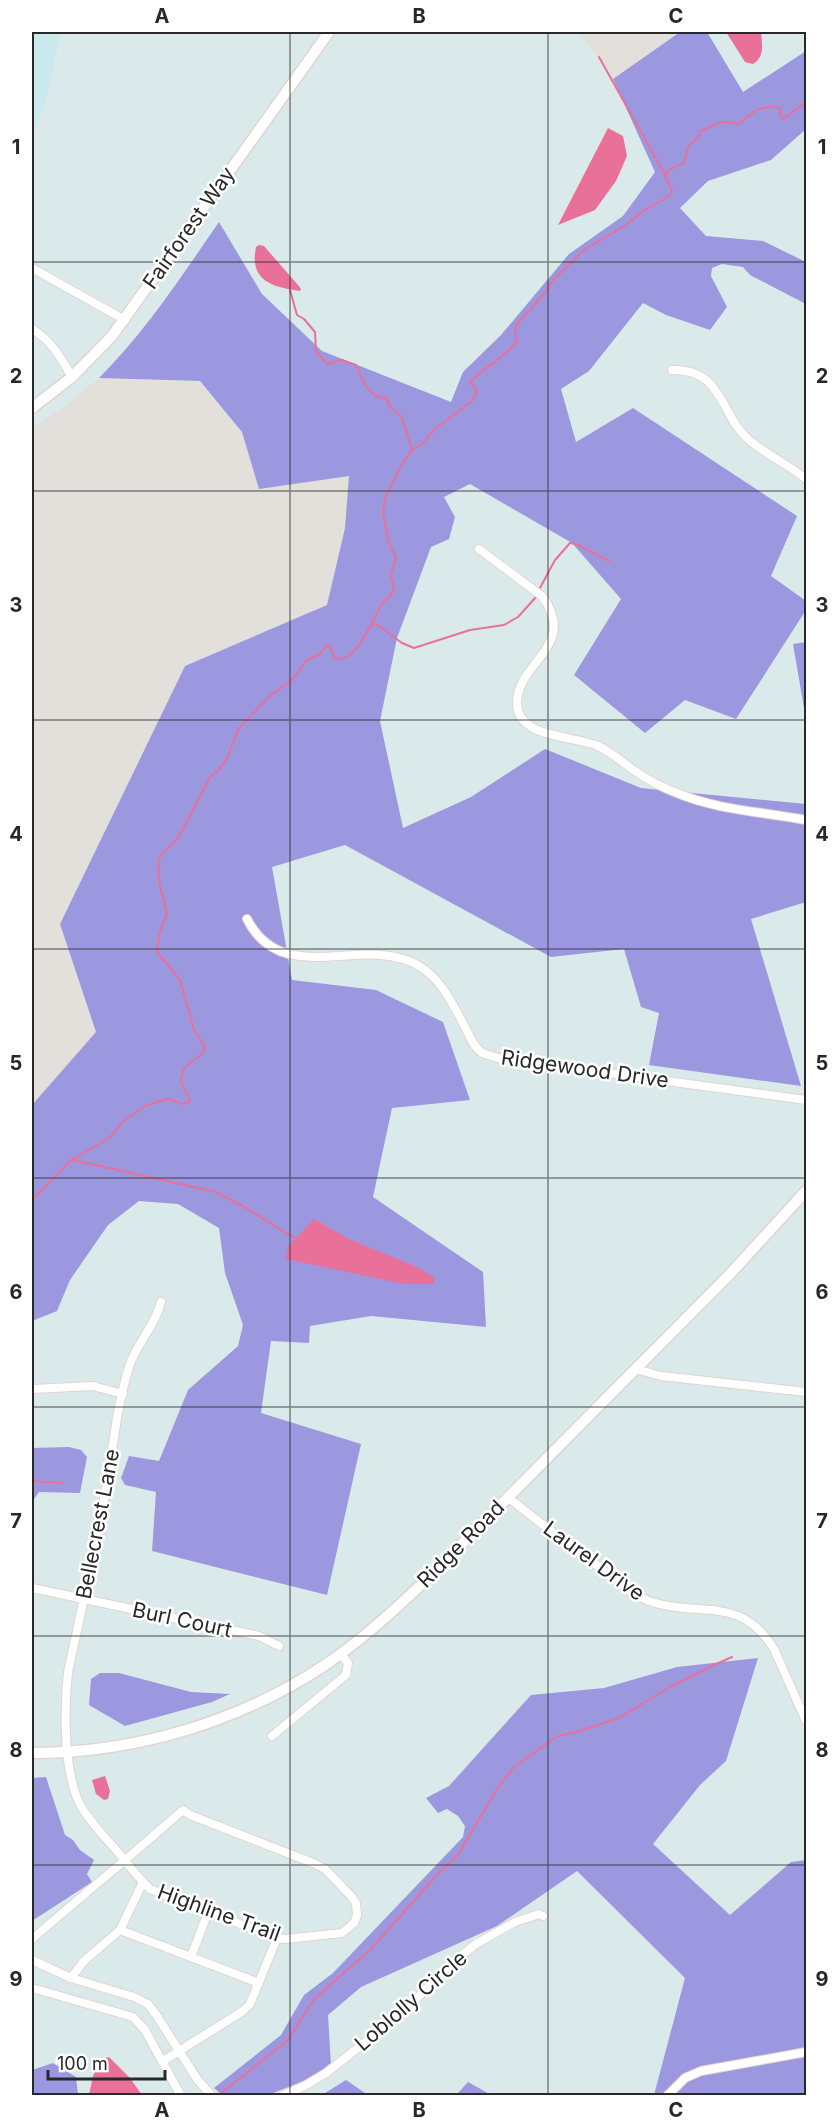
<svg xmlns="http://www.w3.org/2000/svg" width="838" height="2127" viewBox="0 0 838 2127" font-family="Inter,sans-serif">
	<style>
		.industrial { fill: #e3e0db }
		.education { fill: #cae9ec }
		.green { fill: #9c98df }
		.water { fill: #e97099 }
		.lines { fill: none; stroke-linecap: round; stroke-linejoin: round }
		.stream { stroke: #e97099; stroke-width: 2 }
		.street-casing { stroke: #e1d3d0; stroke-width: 10 }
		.secondary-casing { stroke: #e1d3d0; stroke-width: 13 }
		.street { stroke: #fff; stroke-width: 8 }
		.secondary { stroke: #fff; stroke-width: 10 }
		.grid { fill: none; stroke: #282828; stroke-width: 1.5; stroke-opacity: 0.55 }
		.labels { text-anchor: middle; stroke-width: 5; stroke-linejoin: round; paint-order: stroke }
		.street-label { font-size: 21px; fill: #282828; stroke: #fff }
		.neatline { fill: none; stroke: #282828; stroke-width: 2 }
		.grid-label { font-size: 20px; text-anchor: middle; font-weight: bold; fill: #282828 }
	</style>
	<rect width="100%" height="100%" fill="#daeaea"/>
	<g class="industrial">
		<path d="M579 32H680L613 79Z"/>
		<path d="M99 378 200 381 242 432 259 489 349 475 345 528 327 605 185 666 60 923 96 1032 32 1105V427L65 406Z"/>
	</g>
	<path class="education" d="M32 32H61L46 102 32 134Z"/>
	<g class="green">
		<path d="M680 32H707L743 92 806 51V129L771 160 708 181 680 208 706 236 763 241 806 262V304L750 275 743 267 722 264 712 268 711 276 727 307 710 330 666 315 643 303 589 371 561 389 576 442 633 408 797 516 771 576 806 601V610L736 719 685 700 645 733 574 675 621 599 572 543 470 484 444 497 455 517 449 539 431 547 397 638 380 721 403 828 471 797 545 749 641 788 806 804V902L751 919 801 1086 649 1065 659 1013 641 1007 624 949 551 957 345 845 272 867 292 980 376 990 443 1022 470 1100 392 1108 373 1197 483 1272 486 1327 371 1316 310 1326 309 1343 271 1341 261 1413 361 1444 327 1595 152 1551 156 1492 125 1485 121 1478 129 1456 159 1461 188 1390 238 1346 243 1325 225 1273 219 1228 178 1204 139 1201 108 1225 70 1280 57 1311 32 1321V1105L96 1032 60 924 185 666 327 605 345 528 349 476 259 489 242 432 200 381 99 378C146 331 181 277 219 222L262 294 322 351 451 402 463 372 501 335 569 254 623 216 655 172 613 79Z"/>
		<path d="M806 642V720L793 644Z"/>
		<path d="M69 1447 81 1450 87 1457 80 1493 39 1492 32 1502V1448Z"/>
		<path d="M758 1658 726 1761 700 1785 653 1844 730 1915 791 1862 806 1860V2095H654L685 1978 577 1871 497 1926 361 1987 328 2015 331 2066 309 2079 268 2095H222L214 2088 281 2035 304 1995 333 1973 463 1837 465 1826 458 1816 447 1809 438 1813 426 1798 449 1786 531 1695 604 1688 677 1667Z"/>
		<path d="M100 1673H119L191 1692 230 1694 212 1702 125 1726 89 1705 91 1679Z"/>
		<path d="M46 1777 65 1835 73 1840 80 1850 94 1860 87 1874 92 1882 32 1921V1778Z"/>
		<path d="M53 2063 76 2077 78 2095H32V2070Z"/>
		<path d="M346 2080 368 2095H322Z"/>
		<path d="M468 2082 486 2092 488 2095H456Z"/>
	</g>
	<g class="water">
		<path d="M726 32H761C762 44 765 57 753 64L745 62Z"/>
		<path d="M608 128 623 136 627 156 616 181 595 210 558 225Z"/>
		<path d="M259 245 264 246 298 285 301 289 300 291C272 287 249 281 256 247Z"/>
		<path d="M314 1219 349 1239 417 1267 435 1278 433 1284H404L286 1259 288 1247Z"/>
		<path d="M105 1776 110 1791 108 1799 104 1800 96 1794 92 1780Z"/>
		<path d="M109 2057 130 2078 142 2095H89L93 2076 101 2060Z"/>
	</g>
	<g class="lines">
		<g class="stream">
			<path d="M599 57 665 175"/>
			<path d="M290 290 297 315 304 319 315 332 316 351 327 364 342 360 356 365C363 381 368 398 387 398L389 406 401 416 412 449"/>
			<path d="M540 588 555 560 570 543 576 544 609 561"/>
			<path d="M372 624H376L402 643 414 648 470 630 504 625 518 617 536 597"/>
			<path d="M73 1160 216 1192 246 1208 296 1239"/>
			<path d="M32 1200 71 1160 108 1139 125 1120 147 1105 168 1099 183 1104 189 1102C190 1094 184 1091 182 1084 177 1065 198 1061 205 1050L203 1043 194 1030 180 980 157 952 159 934 167 913 159 882 158 860 163 853 178 838 211 776 219 770 227 758 239 728 272 694 291 681 307 660 320 654 325 646H330L335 658C357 665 373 617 382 604 385 599 393 595 394 589 395 584 390 580 391 575 392 569 395 563 396 557L389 544 383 513 385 498 400 467 412 450 422 444 435 429 472 401 477 391 470 382C485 367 503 358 517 342L515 329 517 324 546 292 553 280 584 250 626 225 643 211 671 195 672 191 665 175C669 167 677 167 684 163 688 151 685 145 698 139L700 131 722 122 739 124C754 112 757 106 778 107L781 110 780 116 783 119 806 102"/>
			<path d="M32 1481 63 1483"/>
			<path d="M220 2094 288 2040 314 1999 370 1950 437 1875 458 1855 497 1789 514 1767 558 1736 580 1731 619 1718 670 1687 714 1665 732 1657"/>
		</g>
		<g class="street-casing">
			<g id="street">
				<path d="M32 268 125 320"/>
				<path d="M32 329C51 340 61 358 72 377"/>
				<path d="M672 370C724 369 719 414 749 440 767 455 789 465 806 479"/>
				<path d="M479 549 542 596C579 646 518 661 517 702 516 739 574 735 598 746 611 752 621 761 632 769 646 779 661 787 677 793 717 810 764 812 806 820"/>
				<path d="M247 919C281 986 355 939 409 961 439 972 452 1003 466 1029 470 1037 473 1046 481 1052 486 1055 492 1056 498 1058L806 1100"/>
				<path d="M636 1369 661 1376 806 1392"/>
				<path d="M32 1389 93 1386 123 1394"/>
				<path d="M508 1497C537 1521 568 1544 599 1567 615 1579 632 1596 652 1602 701 1618 740 1594 774 1649L806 1721"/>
				<path d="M32 1588 259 1636 279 1646"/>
				<path d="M272 1736 346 1675 348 1663 341 1654"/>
				<path d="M120 1930 259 1983"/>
				<path d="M32 1939C82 1896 133 1854 183 1810L190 1815 313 1863 325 1869 351 1896 356 1903 357 1916 354 1923 342 1933 285 1939 277 1938 150 1889C137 1877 127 1863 117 1851 105 1837 91 1823 82 1808 63 1776 64 1709 68 1672 81 1613 94 1553 105 1493 113 1451 116 1408 129 1367 136 1343 155 1327 161 1302"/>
				<path d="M191 1957 208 1912"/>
				<path d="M32 1960 71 1978 134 1997 148 2004 157 2016 197 2079 212 2096"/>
				<path d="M71 1978 84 1961 120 1930 143 1882"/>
				<path d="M32 1988 133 2017 145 2030 181 2096"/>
				<path d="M163 2061 243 2011 250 2004 277 1938"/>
				<path d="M282 2096 306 2085 326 2073 406 2010 447 1967 476 1944 515 1922 539 1914 543 1916"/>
				<path d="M667 2096 685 2078 701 2071 806 2052"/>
			</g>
		</g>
		<g class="secondary-casing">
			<g id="secondary">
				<path d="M32 408 72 377 112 336 329 32"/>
				<path d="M32 1753C135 1753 239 1722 325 1665 362 1640 395 1610 427 1579L730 1274 806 1191"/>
			</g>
		</g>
		<use href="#street" class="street"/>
		<use href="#secondary" class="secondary"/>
	</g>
	<path class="grid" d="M290 32V2096M548 32V2096M32 262H806M32 491H806M32 720H806M32 949H806M32 1178H806M32 1407H806M32 1636H806M32 1865H806"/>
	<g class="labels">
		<g class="street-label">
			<text transform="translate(189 228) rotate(-55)" y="7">Fairforest Way</text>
			<text transform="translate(585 1069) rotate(8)" y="7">Ridgewood Drive</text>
			<text transform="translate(98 1524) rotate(-79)" y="7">Bellecrest Lane</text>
			<text transform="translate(461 1544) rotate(-45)" y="7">Ridge Road</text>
			<text transform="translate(594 1561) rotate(36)" y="7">Laurel Drive</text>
			<text transform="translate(182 1620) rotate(12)" y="7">Burl Court</text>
			<text transform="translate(219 1913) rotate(20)" y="7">Highline Trail</text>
			<text transform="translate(411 2001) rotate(-41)" y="7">Loblolly Circle</text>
		</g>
	</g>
	<rect width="838" height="2127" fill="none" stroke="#ffffff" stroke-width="66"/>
	<path d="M48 2070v9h117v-9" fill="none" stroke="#282828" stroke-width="3"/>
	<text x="57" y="2070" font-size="18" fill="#282828" stroke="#ffffff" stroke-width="4.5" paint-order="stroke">100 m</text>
	<rect x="33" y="33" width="772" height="2061" class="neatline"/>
	<g class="grid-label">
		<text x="162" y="23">A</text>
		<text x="419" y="23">B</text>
		<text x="676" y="23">C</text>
		<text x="16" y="154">1</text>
		<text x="822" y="154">1</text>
		<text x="16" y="383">2</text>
		<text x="822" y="383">2</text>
		<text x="16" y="612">3</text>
		<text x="822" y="612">3</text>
		<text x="16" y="841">4</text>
		<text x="822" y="841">4</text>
		<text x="16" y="1070">5</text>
		<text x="822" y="1070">5</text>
		<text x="16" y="1299">6</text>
		<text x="822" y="1299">6</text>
		<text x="16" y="1528">7</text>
		<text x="822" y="1528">7</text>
		<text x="16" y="1757">8</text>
		<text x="822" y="1757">8</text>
		<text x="16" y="1986">9</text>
		<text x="822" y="1986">9</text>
		<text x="162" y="2117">A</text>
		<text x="419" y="2117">B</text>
		<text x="676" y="2117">C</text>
	</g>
</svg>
